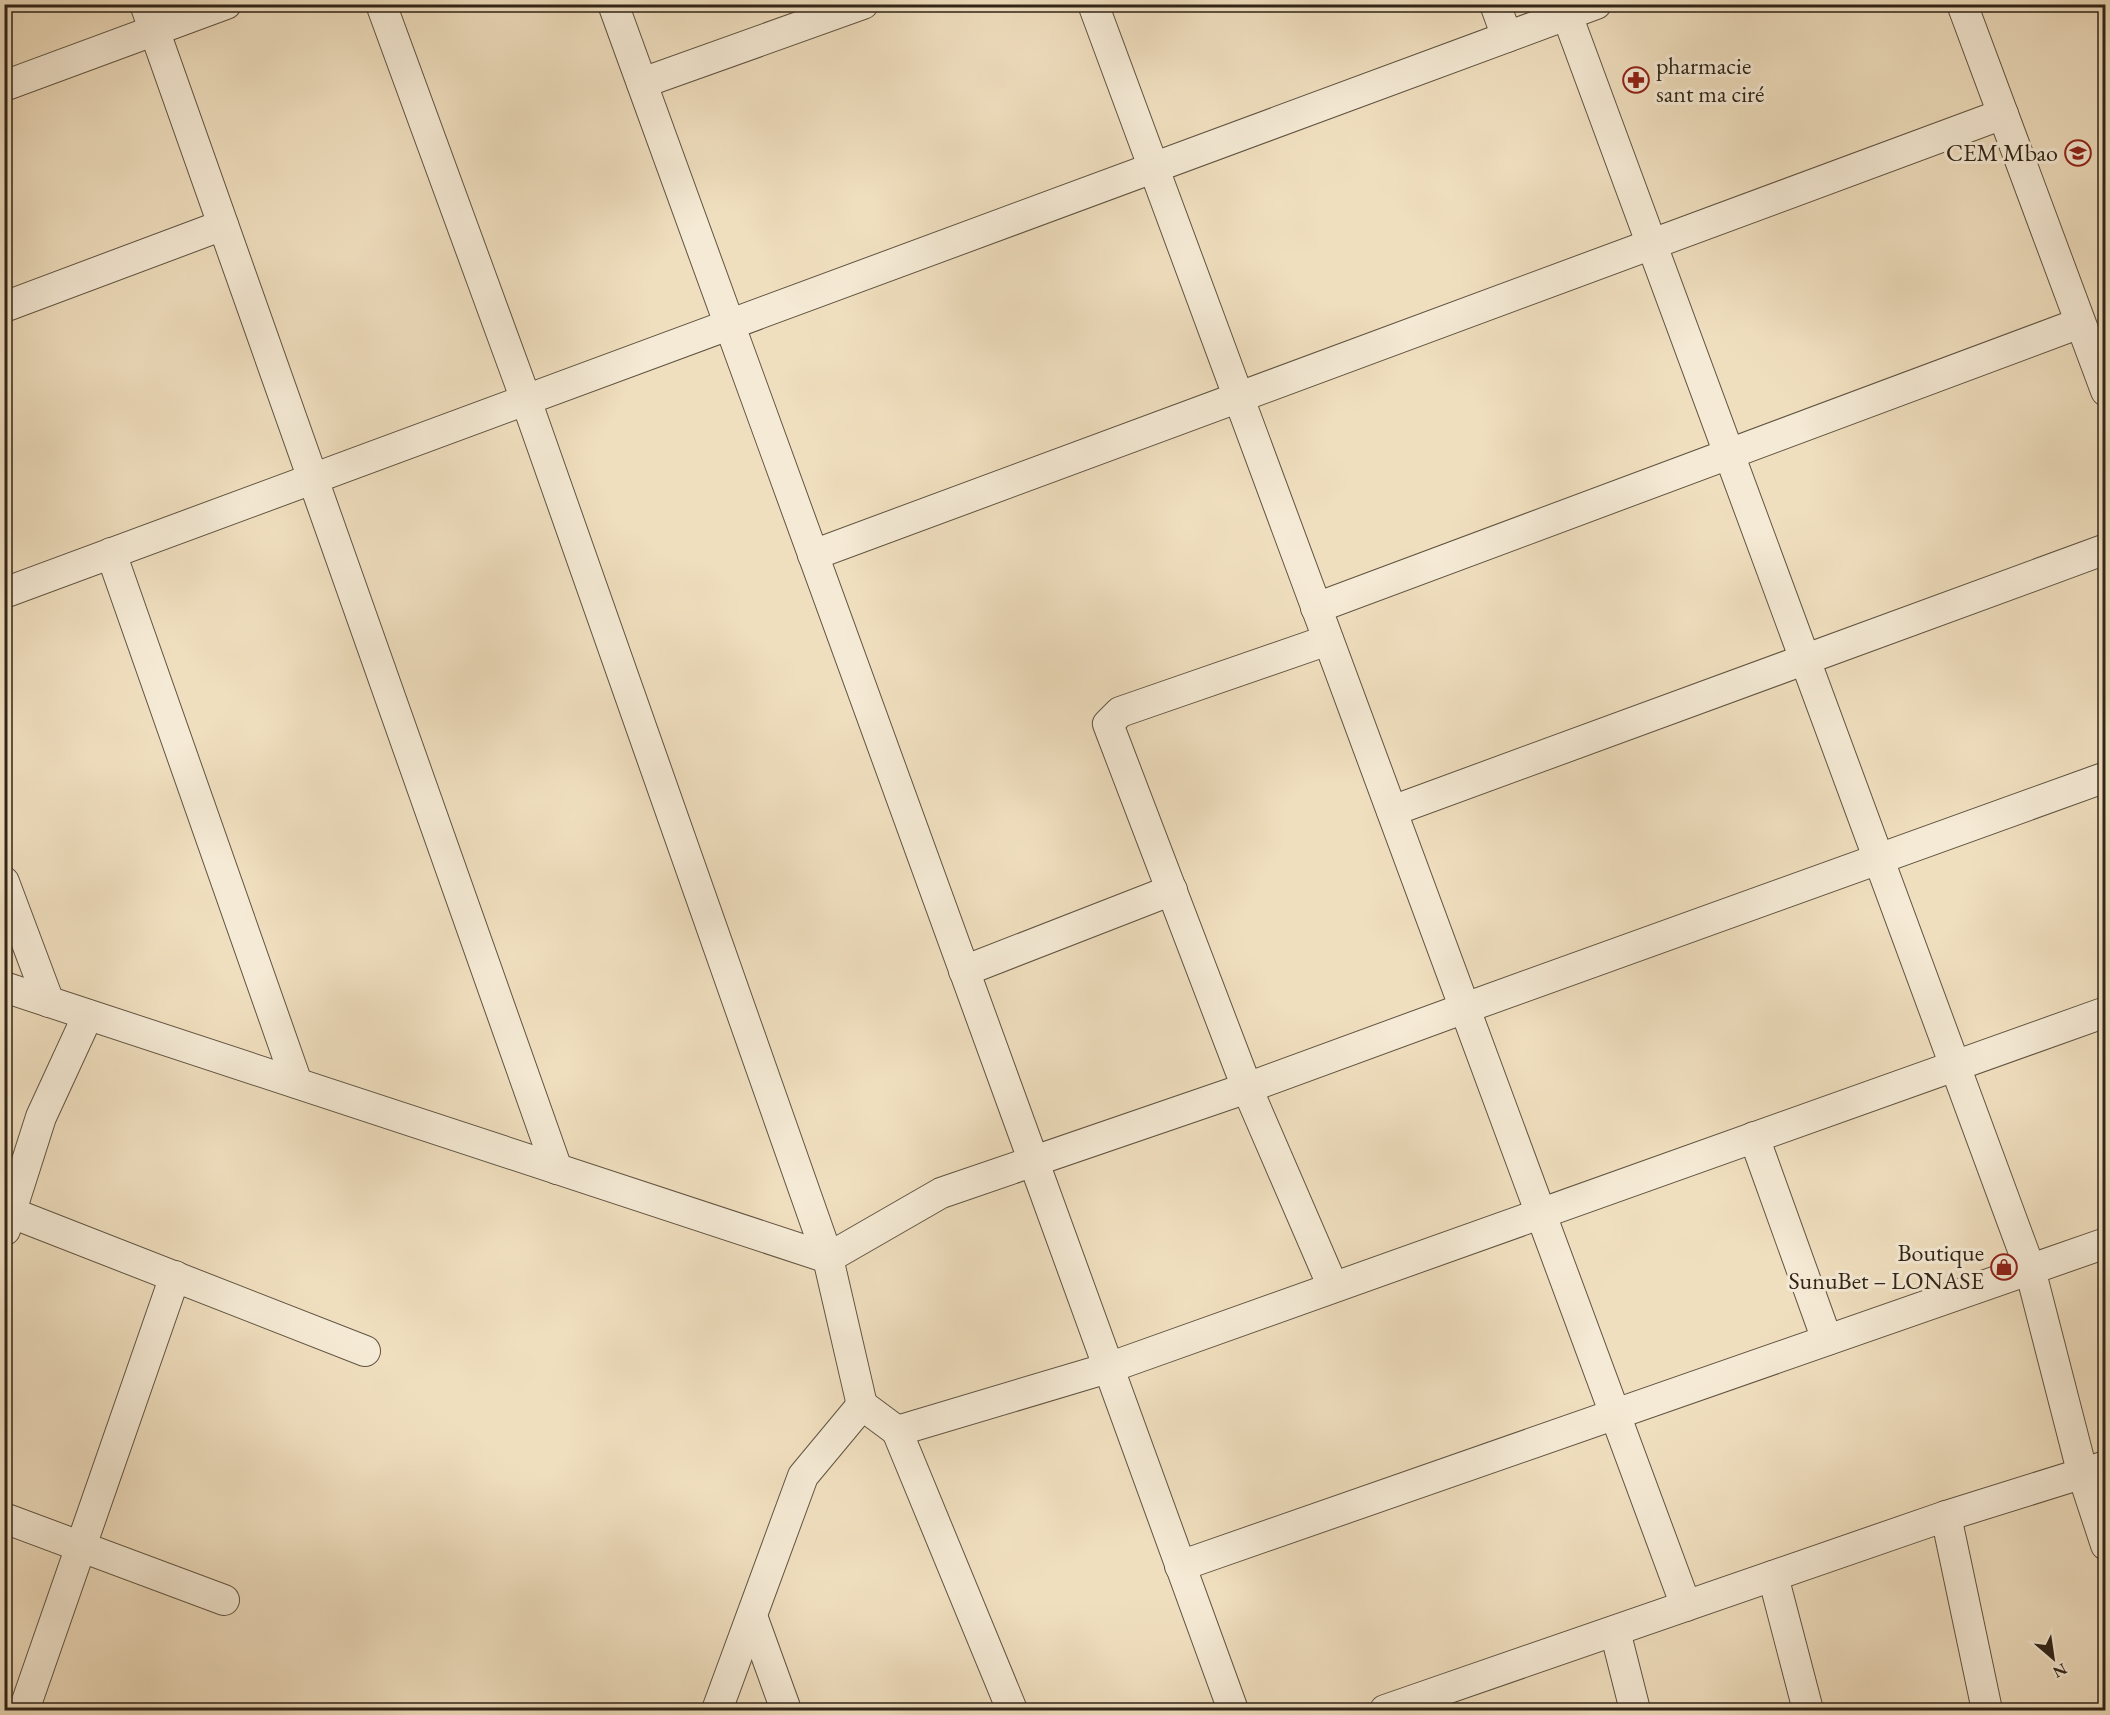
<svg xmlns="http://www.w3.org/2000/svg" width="2110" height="1715" viewBox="0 0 2110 1715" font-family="'EB Garamond',serif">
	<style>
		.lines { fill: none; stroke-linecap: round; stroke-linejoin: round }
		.street-casing { stroke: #605442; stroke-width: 32 }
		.street { stroke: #f5ead5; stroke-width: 30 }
		.labels { text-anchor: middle; stroke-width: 6; stroke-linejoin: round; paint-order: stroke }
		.poi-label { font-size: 24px; fill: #302518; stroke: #f5ead5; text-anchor: end }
	</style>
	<rect width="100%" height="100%" fill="#f0dfbf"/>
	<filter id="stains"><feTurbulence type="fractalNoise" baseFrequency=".00333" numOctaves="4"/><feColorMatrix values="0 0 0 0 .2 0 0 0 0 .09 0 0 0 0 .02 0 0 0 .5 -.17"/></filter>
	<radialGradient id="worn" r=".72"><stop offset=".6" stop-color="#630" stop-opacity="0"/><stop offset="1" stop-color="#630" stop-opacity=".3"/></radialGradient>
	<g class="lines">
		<g class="street-casing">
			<g id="street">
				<path d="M145 4 557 1169"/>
				<path d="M381 4 526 400 828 1258 862 1405"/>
				<path d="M613 4 1233 1710"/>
				<path d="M1093 4 1686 1606"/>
				<path d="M1495 4 1507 37"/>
				<path d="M1962 4 2106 391"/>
				<path d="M1567 15 2030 1269 2083 1475 2106 1545"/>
				<path d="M642 83 863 4"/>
				<path d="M4 86 226 4"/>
				<path d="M4 307 223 225"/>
				<path d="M111 553 297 1083"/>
				<path d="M813 555 2003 114"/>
				<path d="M4 593 1596 4"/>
				<path d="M1316 608 2080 323"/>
				<path d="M1328 640 1120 712 1108 724 1247 1088 1333 1287"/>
				<path d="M1392 811 2106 549"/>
				<path d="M4 882 49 1002"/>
				<path d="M964 971 1172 890"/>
				<path d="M4 987 828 1258 941 1193 1247 1088 1465 1008 2106 777"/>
				<path d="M1754 1137 1827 1340"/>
				<path d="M12 1213 365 1351"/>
				<path d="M5 1230 41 1117 88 1015"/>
				<path d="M897 1431 1012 1710"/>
				<path d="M1946 1516 1987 1710"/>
				<path d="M4 1518 224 1600"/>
				<path d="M1180 1566 2106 1243"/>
				<path d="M1773 1576 1808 1710"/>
				<path d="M752 1616 786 1710"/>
				<path d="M1615 1631 1635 1710"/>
				<path d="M24 1710 175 1276"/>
				<path d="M717 1710 803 1476 862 1405 897 1431 1108 1368 2106 1012"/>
				<path d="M1385 1710 1946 1516 2106 1466"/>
			</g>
		</g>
		<use href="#street" class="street"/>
	</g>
	<defs>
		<g id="pharmacy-ring" transform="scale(1.35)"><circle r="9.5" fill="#f5ead5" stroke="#8f2418" stroke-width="1.5"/><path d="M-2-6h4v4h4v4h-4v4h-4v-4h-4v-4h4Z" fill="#8f2418"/></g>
		<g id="school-ring" transform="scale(1.35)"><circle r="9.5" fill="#f5ead5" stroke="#8f2418" stroke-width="1.5"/><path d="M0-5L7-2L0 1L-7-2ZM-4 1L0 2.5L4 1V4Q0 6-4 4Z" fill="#8f2418"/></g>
		<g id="shop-ring" transform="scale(1.35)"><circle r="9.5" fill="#f5ead5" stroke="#8f2418" stroke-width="1.5"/><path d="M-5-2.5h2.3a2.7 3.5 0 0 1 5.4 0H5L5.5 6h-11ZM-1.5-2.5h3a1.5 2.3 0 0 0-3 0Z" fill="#8f2418"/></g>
	</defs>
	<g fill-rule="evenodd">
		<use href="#pharmacy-ring" x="1636" y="80"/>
		<use href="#school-ring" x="2078" y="153"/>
		<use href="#shop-ring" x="2004" y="1267"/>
	</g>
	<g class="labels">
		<g class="poi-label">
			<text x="1656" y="74" text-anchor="start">pharmacie<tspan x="1656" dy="28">sant ma ciré</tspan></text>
			<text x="2058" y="161">CEM Mbao</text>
			<text x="1984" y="1261">Boutique<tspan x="1984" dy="28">SunuBet – LONASE</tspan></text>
		</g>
	</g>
	<rect width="2110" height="1715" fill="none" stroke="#f0dfbf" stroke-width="24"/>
	<rect x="6" y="6" width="2098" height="1703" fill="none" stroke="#302518" stroke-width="3"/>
	<rect x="12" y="12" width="2086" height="1691" fill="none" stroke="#302518" stroke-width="1.5"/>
	<g transform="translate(2053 1658) rotate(151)" stroke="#f5ead5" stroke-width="4.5" paint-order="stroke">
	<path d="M0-4.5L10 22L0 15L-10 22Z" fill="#302518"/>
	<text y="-9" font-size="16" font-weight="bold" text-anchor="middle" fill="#302518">N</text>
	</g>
	<rect width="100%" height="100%" filter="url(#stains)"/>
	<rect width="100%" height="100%" fill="url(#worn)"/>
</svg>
